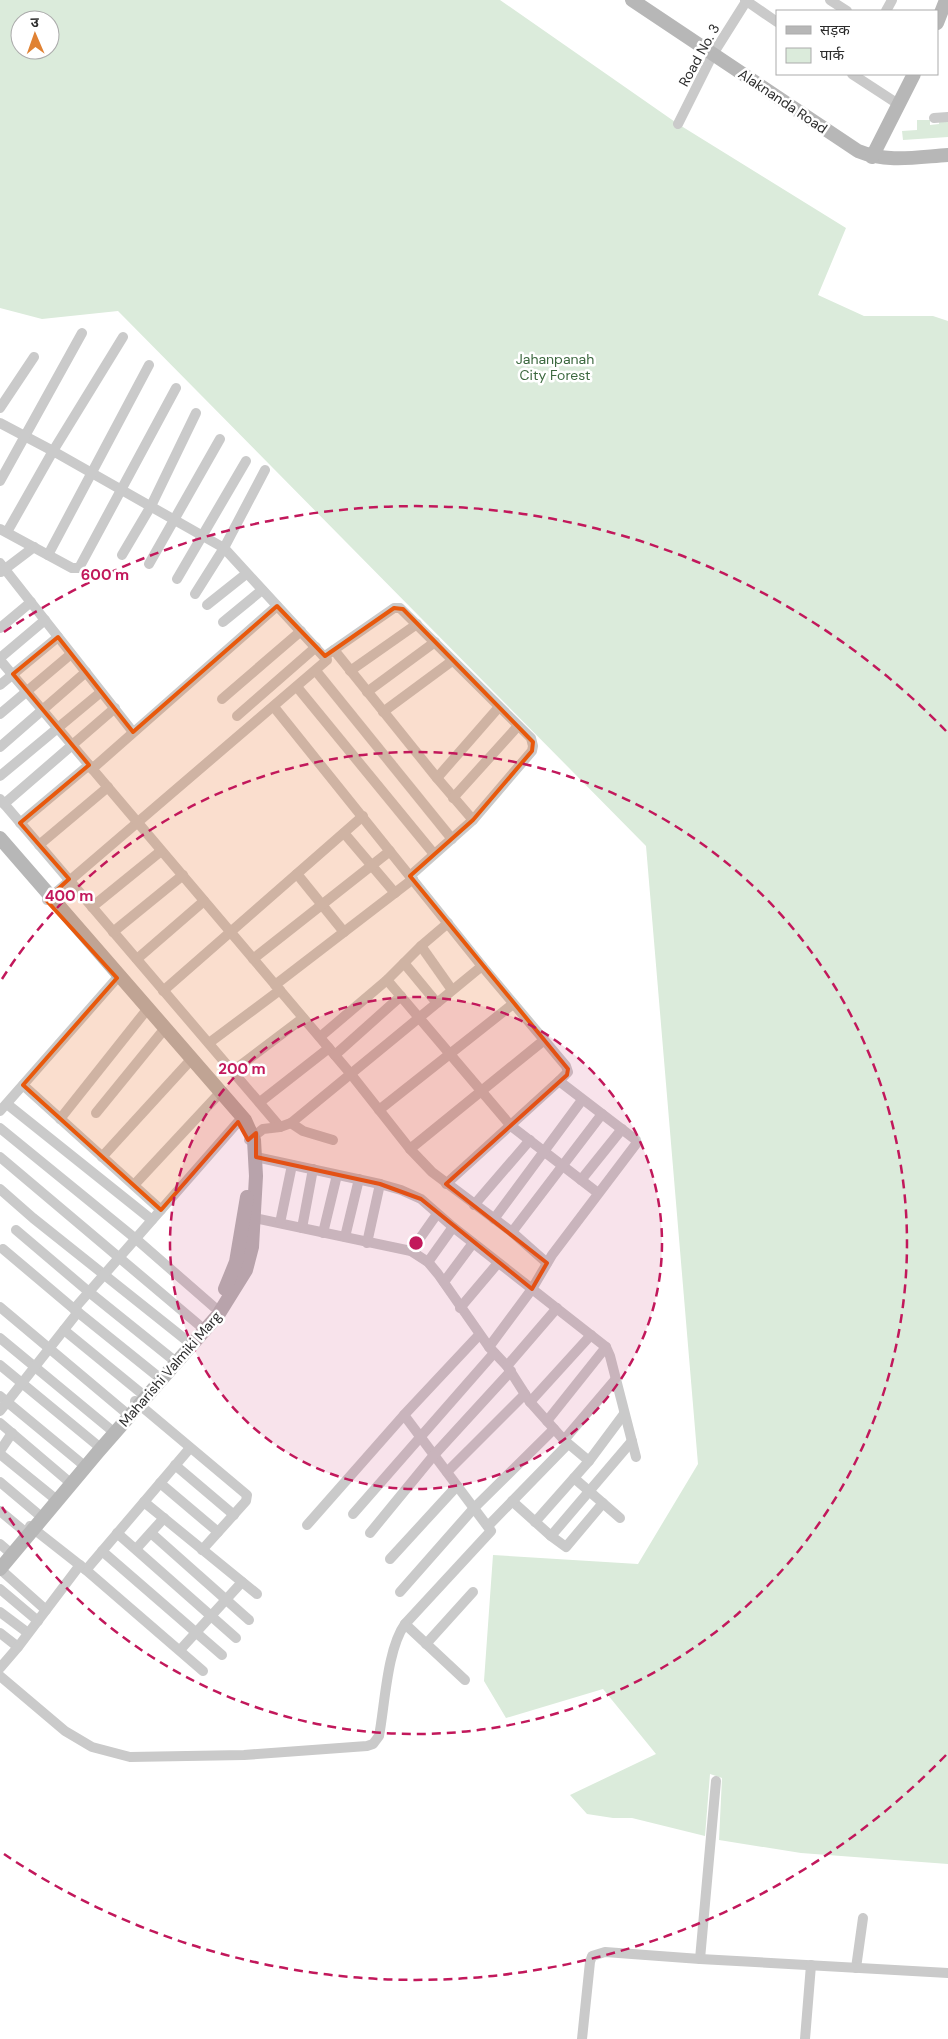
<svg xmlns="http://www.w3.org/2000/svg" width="948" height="2039" viewBox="0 0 948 2039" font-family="'DM Sans','Noto Sans Devanagari',sans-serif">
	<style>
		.green { fill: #dbebdb; fill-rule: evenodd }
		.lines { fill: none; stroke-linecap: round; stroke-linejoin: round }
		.street { stroke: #cacaca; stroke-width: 10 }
		.secondary { stroke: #b7b7b7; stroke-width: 14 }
		.marked { fill: #e8590c; fill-opacity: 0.2; stroke: #e8590c; stroke-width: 4; stroke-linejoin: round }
		.ring { fill: none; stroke: #c2185b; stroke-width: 2.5; stroke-dasharray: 9 6 }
		.labels { text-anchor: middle; stroke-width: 5; stroke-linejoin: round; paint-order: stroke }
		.street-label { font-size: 14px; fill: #2d2d2d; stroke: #fff }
		.park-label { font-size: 14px; fill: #3c683f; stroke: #fff }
		.centre { fill: #c2185b; stroke: #fff; stroke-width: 2.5 }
		.ring-label { font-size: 15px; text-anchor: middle; font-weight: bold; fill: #c2185b; stroke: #fff; stroke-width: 5; stroke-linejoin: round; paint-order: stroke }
	</style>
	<rect width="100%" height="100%" fill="#fff"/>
	<g class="green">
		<path d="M0 0H500L678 124 846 228 818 295 864 316H933L948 321V1864L801 1853 719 1840 722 1778 710 1774 705 1836 632 1818H613L587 1814 570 1795 656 1754 603 1689 506 1718 484 1681 493 1555 638 1564 698 1464 646 846 118 311 42 319 0 308ZM20 20H50V50H20Z"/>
		<path d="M939 118H948V137L903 140 902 131 917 130V120H930V125L939 124Z"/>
	</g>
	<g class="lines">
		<g class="street">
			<path d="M745 0 777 22"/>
			<path d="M830 0 847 11"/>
			<path d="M886 11 892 0"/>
			<path d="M852 74 898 104"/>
			<path d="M934 118 948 117"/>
			<path d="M678 124 713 54 747 0"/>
			<path d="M0 408 34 357"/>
			<path d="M0 423 53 451 224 548 327 660 47 900"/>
			<path d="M0 481 82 333"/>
			<path d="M0 529 72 568H79L176 388"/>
			<path d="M7 532 53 451 123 337"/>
			<path d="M48 555 149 365"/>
			<path d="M122 555 151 506 196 413"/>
			<path d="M0 563 133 732"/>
			<path d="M149 564 220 439"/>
			<path d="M1 572 34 547"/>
			<path d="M177 579 246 461"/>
			<path d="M195 594 224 548 265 470"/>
			<path d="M207 605 246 574"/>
			<path d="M223 622 262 590"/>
			<path d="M0 628 31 602"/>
			<path d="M334 650 437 778 473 820 410 876"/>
			<path d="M325 656 394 608H400L531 738 533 746 532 751 473 820"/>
			<path d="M0 658 45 620"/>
			<path d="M0 660 350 1073 410 1149 432 1172 512 1232 547 1263"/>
			<path d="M316 671 452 839"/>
			<path d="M350 671 417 624"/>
			<path d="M0 685 58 637"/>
			<path d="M297 687 434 854"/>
			<path d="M367 692 435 642"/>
			<path d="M222 699 301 631"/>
			<path d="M274 707 482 966 566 1066 568 1072 559 1081 636 1140V1144L552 1255 532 1289 489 1347"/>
			<path d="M383 712 452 661"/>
			<path d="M0 714 71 654"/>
			<path d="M237 716 316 647"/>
			<path d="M0 747 86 672"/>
			<path d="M92 769 277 606"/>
			<path d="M0 776 101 692"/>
			<path d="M437 778 499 707"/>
			<path d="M453 798 518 726"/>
			<path d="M0 799 280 1127"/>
			<path d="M4 804 115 708"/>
			<path d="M20 823 89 765"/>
			<path d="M344 833 395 893"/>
			<path d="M39 845 108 787"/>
			<path d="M297 874 344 932"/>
			<path d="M92 907 161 851"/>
			<path d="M113 932 183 875"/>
			<path d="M421 946 452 990"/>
			<path d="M137 959 204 901"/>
			<path d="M253 959 390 851"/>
			<path d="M404 963 437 1003"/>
			<path d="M387 980 511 1126 598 1193"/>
			<path d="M275 985 413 879"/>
			<path d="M163 991 363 816"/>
			<path d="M320 1037 387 980 421 946 448 923"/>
			<path d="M209 1043 280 990"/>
			<path d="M335 1055 401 996"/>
			<path d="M233 1071 303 1018"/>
			<path d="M23 1085 161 1210"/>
			<path d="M260 1102 329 1048"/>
			<path d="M7 1104 152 1220"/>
			<path d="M379 1110 513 1004"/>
			<path d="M0 1111 117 978"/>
			<path d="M96 1113 162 1032"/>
			<path d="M60 1119 145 1012"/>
			<path d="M291 1123 303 1131 333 1140"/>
			<path d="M0 1128 136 1239 214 1307"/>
			<path d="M249 1140 263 1129 280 1127 291 1123 482 966"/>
			<path d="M410 1149 543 1041"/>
			<path d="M0 1157 199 1325"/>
			<path d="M102 1157 188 1063"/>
			<path d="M256 1157 380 1184 401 1190 421 1199 453 1227 606 1347 610 1356 636 1457"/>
			<path d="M581 1180 622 1129"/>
			<path d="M446 1184 559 1081"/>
			<path d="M134 1185 217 1096"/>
			<path d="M0 1189 33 1218 186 1340"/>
			<path d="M474 1205 530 1140"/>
			<path d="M254 1218 411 1251 428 1262 438 1274 489 1347 507 1366 530 1402 564 1440 589 1461"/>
			<path d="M494 1219 582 1100"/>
			<path d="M280 1223 292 1165"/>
			<path d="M302 1228 313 1169"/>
			<path d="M16 1230 89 1292 171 1358"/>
			<path d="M512 1232 602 1114"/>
			<path d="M323 1233 337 1175"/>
			<path d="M345 1237 359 1179"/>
			<path d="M367 1243 380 1184"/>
			<path d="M3 1249 74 1309 238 1122"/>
			<path d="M411 1251 437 1214"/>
			<path d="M428 1262 453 1227"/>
			<path d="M444 1282 473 1243"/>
			<path d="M0 1307 125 1412"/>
			<path d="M460 1308 498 1263"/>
			<path d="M74 1309 156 1375"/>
			<path d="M64 1330 141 1393"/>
			<path d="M0 1338 110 1429"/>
			<path d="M0 1365 97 1445"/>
			<path d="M507 1366 557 1308"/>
			<path d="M0 1396 81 1463"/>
			<path d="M135 1401 247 1495 246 1501 202 1550"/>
			<path d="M530 1402 591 1335"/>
			<path d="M0 1411 78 1312"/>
			<path d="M404 1415 491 1531 405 1624 465 1680"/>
			<path d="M547 1421 606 1347"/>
			<path d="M0 1423 67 1480"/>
			<path d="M564 1440 615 1380"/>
			<path d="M0 1451 12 1433"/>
			<path d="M0 1454 53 1497"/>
			<path d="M175 1465 234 1515"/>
			<path d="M447 1472 525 1394"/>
			<path d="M574 1478 620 1518"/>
			<path d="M0 1482 38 1514"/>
			<path d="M160 1483 218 1532"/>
			<path d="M512 1501 551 1536 566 1547 603 1503"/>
			<path d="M144 1502 257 1594"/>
			<path d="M0 1511 24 1531"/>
			<path d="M353 1514 494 1353"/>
			<path d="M535 1522 589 1461 624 1414"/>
			<path d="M307 1525 404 1415 479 1335"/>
			<path d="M30 1526 86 1570 203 1671"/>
			<path d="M488 1526 568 1444"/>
			<path d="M117 1533 236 1638"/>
			<path d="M151 1533 249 1620"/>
			<path d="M370 1533 434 1455 511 1371"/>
			<path d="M551 1536 632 1441"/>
			<path d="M0 1544 7 1550"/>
			<path d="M136 1549 164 1518"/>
			<path d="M102 1551 222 1655"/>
			<path d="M390 1559 457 1486"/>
			<path d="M0 1569 46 1610"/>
			<path d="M86 1570 190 1448"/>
			<path d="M0 1589 38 1621"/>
			<path d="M400 1592 474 1508 554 1429"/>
			<path d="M0 1612 28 1633"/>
			<path d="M0 1633 18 1647"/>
			<path d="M426 1644 473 1592"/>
			<path d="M180 1650 242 1582"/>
			<path d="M0 1668 18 1647 80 1565"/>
			<path d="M0 1676 65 1731 92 1747 130 1757 244 1755 367 1746 373 1744 379 1736C385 1704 387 1649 405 1624"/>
			<path d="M700 1959 716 1781"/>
			<path d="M856 1968 863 1918"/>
			<path d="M582 2039 590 1962 592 1956 605 1952 700 1959 948 1973"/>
			<path d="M805 2039 811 1965"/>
		</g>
		<g class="secondary">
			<path d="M632 0 858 151C887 163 917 157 948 155"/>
			<path d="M937 23 946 0"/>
			<path d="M872 157 914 74"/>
			<path d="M0 838 245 1120 254 1140 256 1176 252 1247 246 1270 218 1315 98 1452 0 1569"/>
			<path d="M225 1289 236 1262 247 1197"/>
		</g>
	</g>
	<path class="marked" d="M277 606 325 656 394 608 403 609 533 742 532 751 473 820 410 876 568 1069 567 1075 446 1184 547 1263 532 1289 421 1199 380 1184 256 1157V1133L248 1140 238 1122 161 1210 23 1085 117 978 46 900 69 879 20 823 89 765 13 674 58 637 133 732Z"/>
	<circle cx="416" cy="1243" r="246" fill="#c2185b" fill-opacity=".12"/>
	<g class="ring">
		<circle cx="416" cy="1243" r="246"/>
		<path d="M2 979A491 491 0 1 1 2 1507"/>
		<path d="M946 1755A737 737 0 0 1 4 1854M4 632A737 737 0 0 1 946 731"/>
	</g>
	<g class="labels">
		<g class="street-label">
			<text transform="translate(699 55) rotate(-61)" y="5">Road No. 3</text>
			<text transform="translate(783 101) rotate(34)" y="5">Alaknanda Road</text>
			<text transform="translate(170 1369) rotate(-49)" y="5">Maharishi Valmiki Marg</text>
		</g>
		<g class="park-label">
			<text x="555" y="364">Jahanpanah<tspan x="555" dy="16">City Forest</tspan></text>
		</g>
	</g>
	<circle cx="416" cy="1243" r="8" class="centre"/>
	<g class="ring-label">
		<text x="105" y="580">600 m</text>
		<text x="69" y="901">400 m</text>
		<text x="242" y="1074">200 m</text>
	</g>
	<rect x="776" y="10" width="162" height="65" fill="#ffffff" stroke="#ababab"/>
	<rect x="786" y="26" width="25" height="8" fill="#b7b7b7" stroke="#ababab"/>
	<text x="820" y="35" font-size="15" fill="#2d2d2d">सड़क</text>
	<rect x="786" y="48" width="25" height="15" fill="#dbebdb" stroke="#ababab"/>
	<text x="820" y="60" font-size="15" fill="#2d2d2d">पार्क</text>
	<g transform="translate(35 35) rotate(358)"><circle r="24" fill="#ffffff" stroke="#ababab"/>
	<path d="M0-4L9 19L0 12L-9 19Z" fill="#e08233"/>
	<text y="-8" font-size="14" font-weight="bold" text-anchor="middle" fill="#2d2d2d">उ</text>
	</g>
</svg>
